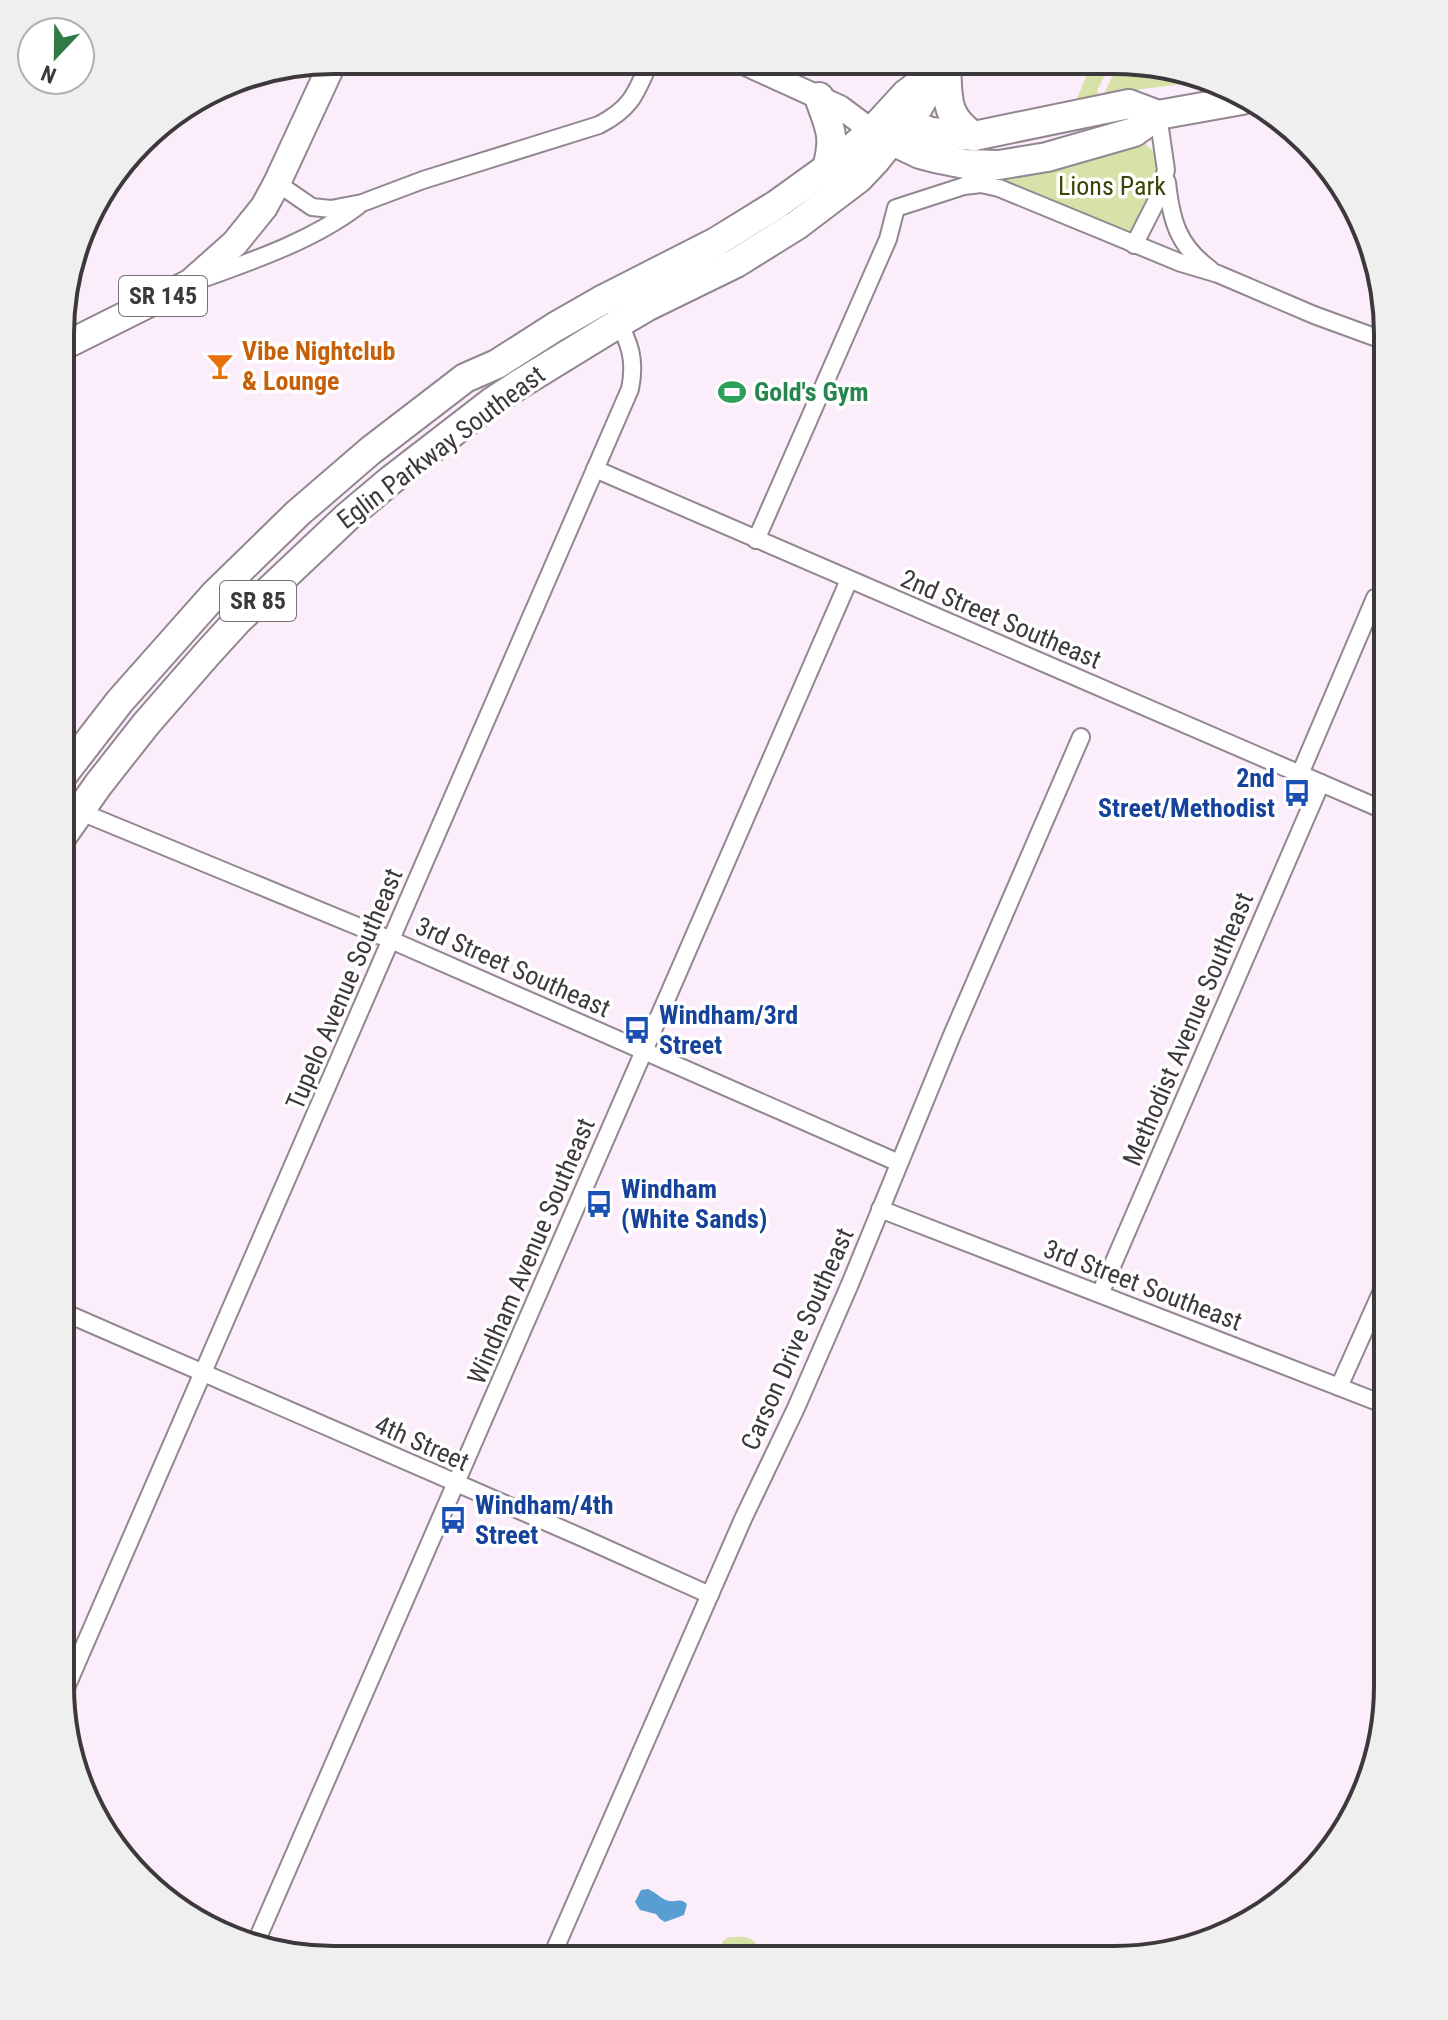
<svg xmlns="http://www.w3.org/2000/svg" width="1448" height="2020" viewBox="0 0 1448 2020" font-family="'Roboto Condensed',sans-serif">
	<style>
		.green { fill: #d7e2a9 }
		.water { fill: #589ed0 }
		.lines { fill: none; stroke-linecap: round; stroke-linejoin: round }
		.minor-casing { stroke: #928791; stroke-width: 20 }
		.tertiary-casing { stroke: #928791; stroke-width: 26 }
		.primary-casing { stroke: #928791; stroke-width: 30 }
		.trunk-casing { stroke: #928791; stroke-width: 32 }
		.minor { stroke: #fff; stroke-width: 16 }
		.tertiary { stroke: #fff; stroke-width: 22 }
		.primary { stroke: #fff; stroke-width: 26 }
		.trunk { stroke: #fff; stroke-width: 28 }
		.labels { text-anchor: middle; stroke-width: 7; stroke-linejoin: round; paint-order: stroke }
		.shield { fill: #fff; stroke: #777476; stroke-width: 2 }
		.shield-label { font-size: 24px; font-weight: bold; fill: #3d383c }
		.park-label { font-size: 26px; fill: #3d4407; stroke: #fff }
		.food-label { font-size: 26px; font-weight: bold; fill: #c56008; stroke: #fff; text-anchor: start }
		.leisure-label { font-size: 26px; font-weight: bold; fill: #27864d; stroke: #fff; text-anchor: start }
		.street-label { font-size: 26px; fill: #3d383c; stroke: #fff }
		.transit-label { font-size: 26px; font-weight: bold; fill: #164399; stroke: #fff; text-anchor: start }
		.rim { fill: none; stroke: #3d383c; stroke-width: 4 }
	</style>
	<rect width="100%" height="100%" fill="#fbeefa"/>
	<g class="green">
		<path d="M1092 62H1111L1097 91 1102 99 1074 106Z"/>
		<path d="M1119 62H1150L1198 82 1104 94Z"/>
		<path d="M1141 140 1153 151C1163 183 1144 207 1129 234L985 179Z"/>
		<path d="M728 1937C740 1937 752 1934 758 1947L753 1959 727 1958V1950L722 1945V1942Z"/>
	</g>
	<path class="water" d="M648 1889C656 1892 663 1901 670 1901 679 1902 680 1898 687 1904L684 1915 665 1922 660 1919 656 1914 640 1910 635 1902 641 1890Z"/>
	<g class="lines">
		<g class="minor-casing">
			<g id="minor">
				<path d="M1167 182C1171 220 1178 246 1210 269"/>
				<path d="M277 183 312 207 331 209 362 203 423 180 599 125C632 108 636 93 650 61"/>
				<path d="M1134 245 1158 198 1166 170 1158 115"/>
				<path d="M202 279C255 260 313 240 358 206"/>
				<path d="M595 469 1388 812"/>
				<path d="M756 540 888 239 896 208 964 186 981 184 999 188 1181 263 1218 274 1314 315 1388 342"/>
				<path d="M1300 774 1375 598 1388 599"/>
				<path d="M62 801 81 812 391 940 899 1163"/>
				<path d="M880 1209 1388 1406"/>
				<path d="M1100 1294 1321 783"/>
				<path d="M61 1311 583 1538 710 1595"/>
				<path d="M1339 1387 1388 1277"/>
				<path d="M1387 1541V1533"/>
				<path d="M62 1697 630 389C636 360 630 342 615 317"/>
				<path d="M1328 1851 1338 1839 1343 1836"/>
				<path d="M256 1942 849 580"/>
				<path d="M551 1958 743 1519 796 1408 850 1284 952 1035 1081 737"/>
			</g>
		</g>
		<g class="tertiary-casing">
			<path id="tertiary" d="M739 61 840 107 872 131"/>
		</g>
		<g class="primary-casing">
			<path id="primary" d="M62 347 190 283 235 243 264 207 277 183 334 60"/>
		</g>
		<g class="trunk-casing">
			<g id="trunk">
				<path d="M946 62C948 95 943 116 974 136"/>
				<path d="M819 97C830 129 836 135 827 168"/>
				<path d="M892 117 931 132 974 136 1129 104 1158 115"/>
				<path d="M876 133 920 154 935 158 965 164 999 165 1047 157 1134 132 1158 115 1242 100"/>
				<path d="M62 776 120 701 214 595 298 513 370 451 465 378 497 364 555 327 604 299 716 242 776 205 833 164 857 144 872 131 906 94 922 82"/>
				<path d="M61 838 98 785 146 724 207 654 238 620 347 517 391 480 492 402 518 385 619 323 648 306 736 263 797 225 859 178 875 161 919 106 939 70 946 62"/>
			</g>
		</g>
		<use href="#minor" class="minor"/>
		<use href="#tertiary" class="tertiary"/>
		<use href="#primary" class="primary"/>
		<use href="#trunk" class="trunk"/>
	</g>
	<defs>
		<g id="bar-bare" transform="scale(2.16)"><path d="M-6-5H6L.8 .8V4.5H3.5V6h-7V4.5H-.8V.8Z" fill="#e8710a" stroke="#fff" stroke-width="2.5" paint-order="stroke"/></g>
		<g id="stadium-bare" transform="scale(2.16)"><path d="M0-5a6.5 5 0 1 0 0 10a6.5 5 0 1 0 0-10ZM-3.5-1.8h7v3.6h-7Z" fill="#2e9e5b" stroke="#fff" stroke-width="2.5" paint-order="stroke"/></g>
		<g id="bus-bare" transform="scale(2.16)"><path d="M-5-6H5V4H4V6H2V4H-2V6H-4V4H-5ZM-3.5-4V0h7V-4ZM-3.5 1.2v1.5H-2V1.2ZM2 1.2v1.5H3.5V1.2Z" fill="#1a4fb4" stroke="#fff" stroke-width="2.5" paint-order="stroke"/></g>
	</defs>
	<g fill-rule="evenodd">
		<use href="#bar-bare" x="220" y="366"/>
		<use href="#stadium-bare" x="732" y="392"/>
		<use href="#bus-bare" x="1297" y="793"/>
		<use href="#bus-bare" x="637" y="1030"/>
		<use href="#bus-bare" x="599" y="1204"/>
		<use href="#bus-bare" x="453" y="1520"/>
	</g>
	<g class="labels">
		<g class="shield">
			<rect x="119" y="276" width="88" height="40" rx="6"/>
			<rect x="220" y="581" width="76" height="40" rx="6"/>
		</g>
		<g class="shield-label">
			<text x="163" y="304">SR 145</text>
			<text x="258" y="609">SR 85</text>
		</g>
		<g class="park-label">
			<text x="1112" y="195">Lions Park</text>
		</g>
		<g class="food-label">
			<text x="242" y="360">Vibe Nightclub<tspan x="242" dy="30">&amp; Lounge</tspan></text>
		</g>
		<g class="leisure-label">
			<text x="754" y="401">Gold's Gym</text>
		</g>
		<g class="street-label">
			<text transform="translate(441 447) rotate(-37)" y="9">Eglin Parkway Southeast</text>
			<text transform="translate(1001 619) rotate(23)" y="9">2nd Street Southeast</text>
			<text transform="translate(513 967) rotate(24)" y="9">3rd Street Southeast</text>
			<text transform="translate(344 989) rotate(-67)" y="9">Tupelo Avenue Southeast</text>
			<text transform="translate(1188 1029) rotate(-67)" y="9">Methodist Avenue Southeast</text>
			<text transform="translate(531 1251) rotate(-67)" y="9">Windham Avenue Southeast</text>
			<text transform="translate(1143 1285) rotate(21)" y="9">3rd Street Southeast</text>
			<text transform="translate(797 1339) rotate(-66)" y="9">Carson Drive Southeast</text>
			<text transform="translate(422 1443) rotate(24)" y="9">4th Street</text>
		</g>
		<g class="transit-label">
			<text x="1275" y="787" text-anchor="end">2nd<tspan x="1275" dy="30">Street/Methodist</tspan></text>
			<text x="659" y="1024">Windham/3rd<tspan x="659" dy="30">Street</tspan></text>
			<text x="621" y="1198">Windham<tspan x="621" dy="30">(White Sands)</tspan></text>
			<text x="475" y="1514">Windham/4th<tspan x="475" dy="30">Street</tspan></text>
		</g>
	</g>
	<path d="M0 0H1448V2020H0ZM334 74H1114A260 260 0 0 1 1374 334V1686A260 260 0 0 1 1114 1946H334A260 260 0 0 1 74 1686V334A260 260 0 0 1 334 74Z" fill="#efefef" fill-rule="evenodd"/>
	<path class="rim" d="M334 74H1114A260 260 0 0 1 1374 334V1686A260 260 0 0 1 1114 1946H334A260 260 0 0 1 74 1686V334A260 260 0 0 1 334 74Z"/>
	<g transform="translate(56 56) rotate(202)"><circle r="38" fill="#ffffff" stroke="#b1afb1" stroke-width="2"/>
	<path d="M0-6L14 30L0 20L-14 30Z" fill="#317945"/>
	<text y="-12" font-size="22" font-weight="bold" text-anchor="middle" fill="#3d383c">N</text>
	</g>
</svg>
